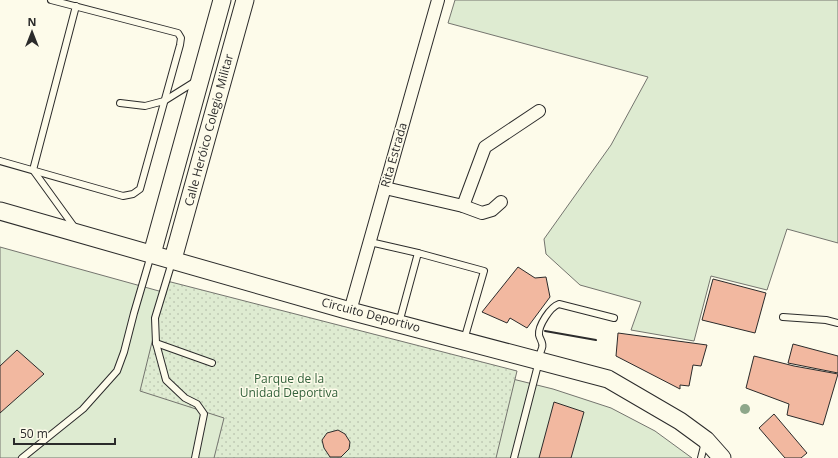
<svg xmlns="http://www.w3.org/2000/svg" width="838" height="458" viewBox="0 0 838 458" font-family="'Open Sans',sans-serif">
	<style>
		.grass { fill: #deebd1; stroke: #74746e }
		.park { fill: url(#park-dots); stroke: #74746e }
		.building { fill: #f2b8a0; stroke: #2b2b2b }
		.lines { fill: none; stroke-linecap: round; stroke-linejoin: round }
		.lane-casing { stroke: #2b2b2b; stroke-width: 8 }
		.street-casing { stroke: #2b2b2b; stroke-width: 14 }
		.secondary-casing { stroke: #2b2b2b; stroke-width: 19 }
		.lane { stroke: #fdfbea; stroke-width: 6 }
		.street { stroke: #fdfbea; stroke-width: 12 }
		.secondary { stroke: #fdfbea; stroke-width: 17 }
		.wall { stroke: #2b2b2b; stroke-width: 2 }
		.tree { fill: #8ea78a }
		.labels { text-anchor: middle; stroke-width: 3; stroke-linejoin: round; paint-order: stroke }
		.street-label { font-size: 12px; fill: #2b2b2b; stroke: #fdfbea }
		.park-label { font-size: 12px; fill: #34623c; stroke: #fdfbea }
	</style>
	<defs>
		<pattern id="park-dots" width="8" height="8" patternUnits="userSpaceOnUse"><rect width="8" height="8" fill="#deebd1"/><path d="M2 2h.1M6 6h.1" fill="none" stroke="#bfcab4" stroke-width="1.8" stroke-linecap="round"/></pattern>
	</defs>
	<rect width="100%" height="100%" fill="#fdfbea"/>
	<g class="grass">
		<path d="M455 0H838V243L787 229 767 290 711 276 694 341 631 330 641 302 580 285 546 254 544 239 611 145 648 77 448 23Z"/>
		<path d="M0 247 177 296 553 389 611 408 655 431 692 458H0Z"/>
	</g>
	<path class="park" d="M167 281 517 371 496 458H214L224 418 140 391Z"/>
	<g class="building">
		<path d="M518 267 535 278 546 277 550 297 527 328 510 318 507 323 482 312Z"/>
		<path d="M713 279 766 293 755 333 702 320Z"/>
		<path d="M618 333 707 345 701 366 693 365 689 386 680 385V389L616 356Z"/>
		<path d="M793 344 838 356V373L788 363Z"/>
		<path d="M17 350 44 374 0 413V366Z"/>
		<path d="M754 356 794 366 838 374 823 425 787 415 789 404 746 388Z"/>
		<path d="M554 402 584 412 571 458H539Z"/>
		<path d="M774 414 807 453 801 458H785L759 428Z"/>
		<path d="M338 430 345 434 350 442 349 449 341 457H330L324 448 322 440 327 433Z"/>
	</g>
	<g class="lines">
		<g class="lane-casing">
			<g id="lane">
				<path d="M120 103 145 106 164 101 196 81"/>
				<path d="M0 161 123 196 133 194 140 189 180 45 181 38 178 33 51 0"/>
				<path d="M75 228 33 170 76 6"/>
				<path d="M370 242 418 253"/>
				<path d="M172 262 155 318 156 343 166 380 185 398 197 404 204 414 195 458"/>
				<path d="M783 317 826 320 838 323"/>
				<path d="M399 323 418 253 484 271 464 340"/>
				<path d="M156 343 212 363"/>
				<path d="M537 359C539 356 541 352 542 348 544 343 540 340 539 335 538 326 550 307 559 304L614 318"/>
				<path d="M22 458 83 409 117 371 124 352 134 313 151 255"/>
				<path d="M514 458 539 361"/>
				<path d="M701 458 705 442"/>
			</g>
		</g>
		<g class="street-casing">
			<g id="street">
				<path d="M385 188 463 206 482 213 492 210 501 202"/>
				<path d="M463 206 485 147 539 111"/>
				<path d="M350 311 438 0"/>
			</g>
		</g>
		<g class="secondary-casing">
			<g id="secondary">
				<path d="M0 211 350 311 608 379 680 421 706 440 722 458"/>
				<path d="M152 254 222 0"/>
				<path d="M173 259 245 0"/>
			</g>
		</g>
		<use href="#lane" class="lane"/>
		<use href="#street" class="street"/>
		<use href="#secondary" class="secondary"/>
		<path class="wall" d="M545 331 596 340"/>
	</g>
	<circle class="tree" cx="745" cy="409" r="5"/>
	<g class="labels">
		<g class="street-label">
			<text transform="translate(209 130) rotate(-75)" y="4">Calle Heróico Colegio Militar</text>
			<text transform="translate(394 155) rotate(-74)" y="4">Rita Estrada</text>
			<text transform="translate(371 315) rotate(15)" y="4">Circuito Deportivo</text>
		</g>
		<g class="park-label">
			<text x="289" y="383">Parque de la<tspan x="289" dy="14">Unidad Deportiva</tspan></text>
		</g>
	</g>
	<g transform="translate(32 32)" stroke="#fdfbea" stroke-width="3" paint-order="stroke">
	<path d="M0-3L7 15L0 10L-7 15Z" fill="#2b2b2b"/>
	<text y="-6" font-size="11" font-weight="bold" text-anchor="middle" fill="#2b2b2b">N</text>
	</g>
	<path d="M14 438v6h101v-6" fill="none" stroke="#2b2b2b" stroke-width="2"/>
	<text x="20" y="438" font-size="12" fill="#2b2b2b" stroke="#fdfbea" stroke-width="3" paint-order="stroke">50 m</text>
</svg>
